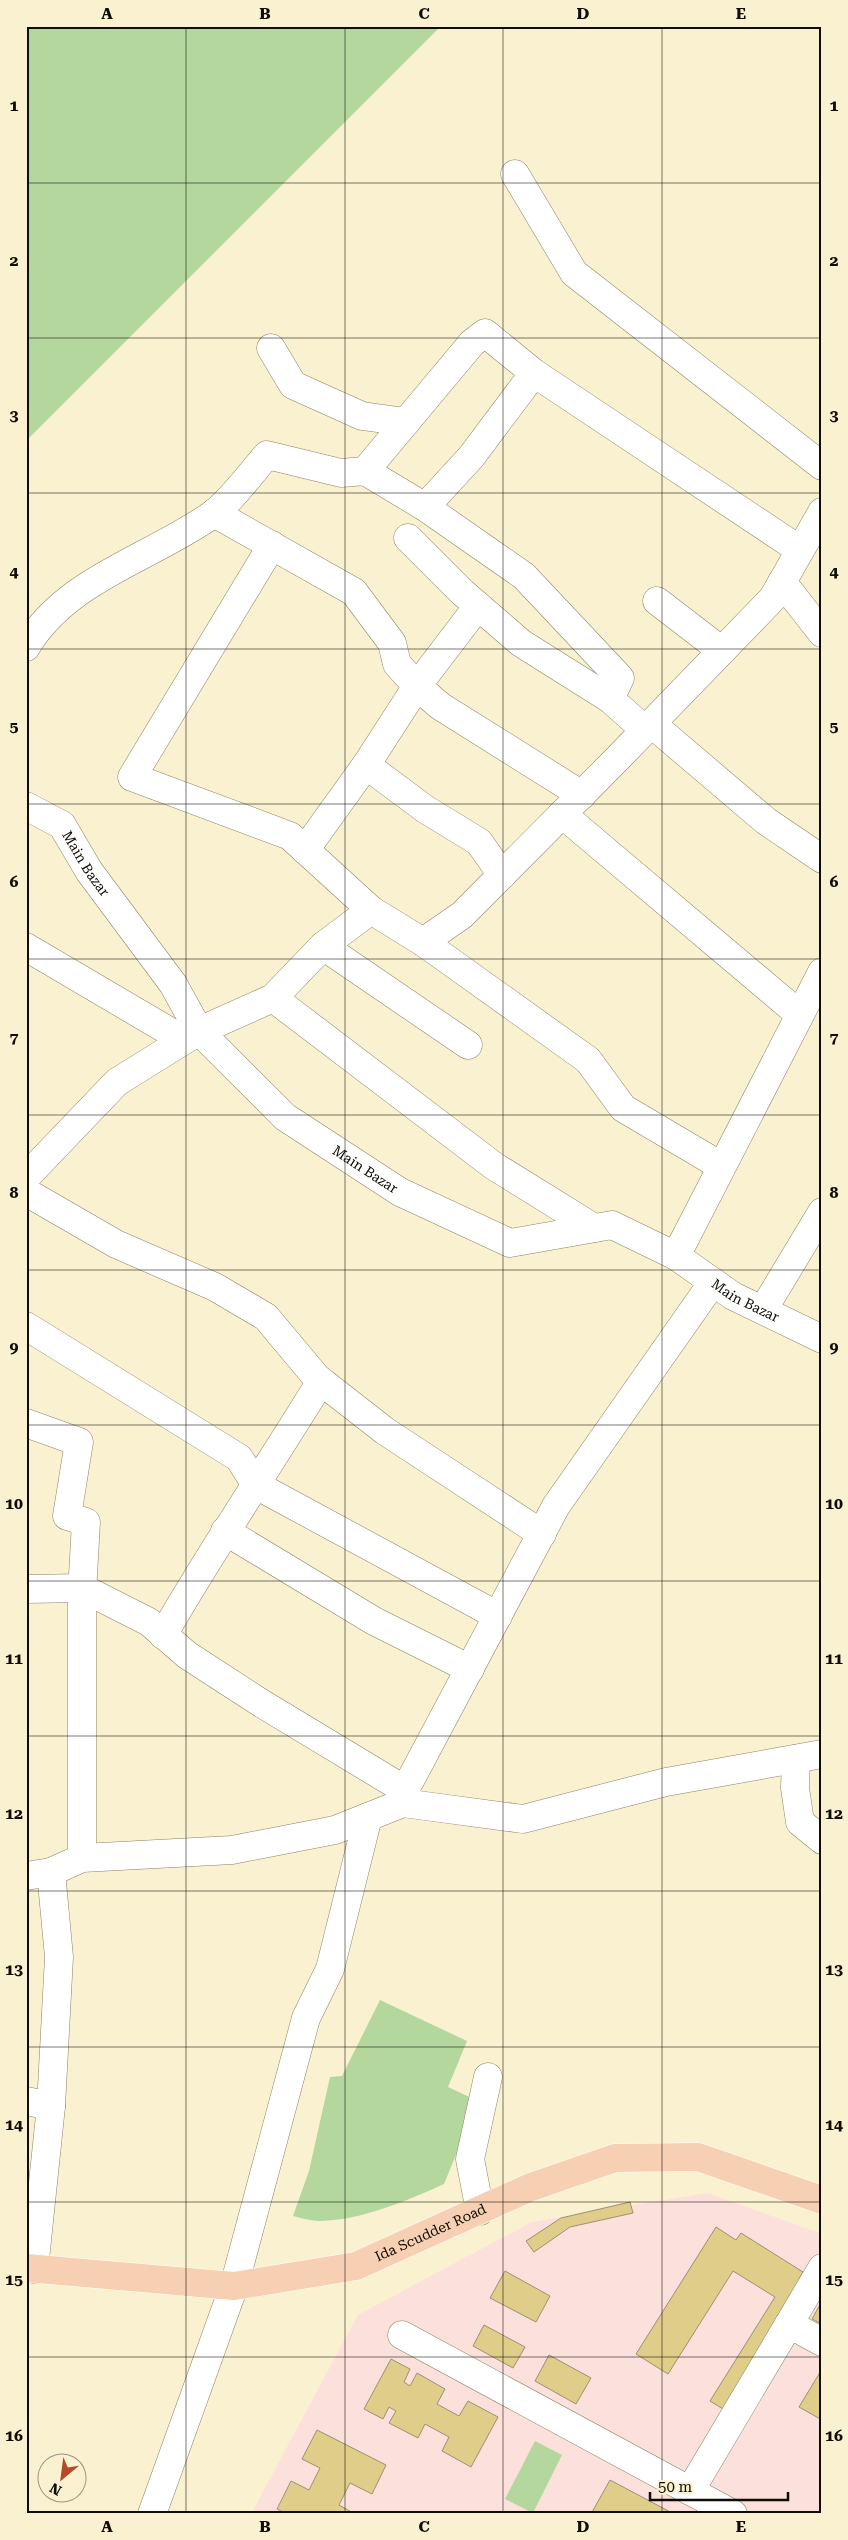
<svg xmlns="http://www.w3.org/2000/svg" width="848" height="2540" viewBox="0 0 848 2540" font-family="'Roboto Serif',serif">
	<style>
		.medical { fill: #fbe0db }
		.green { fill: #b3d79c }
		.building { fill: #e0cd8a; stroke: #9a9173 }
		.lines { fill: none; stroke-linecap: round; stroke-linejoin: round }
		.minor-casing { stroke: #8b8366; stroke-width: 29 }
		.major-casing { stroke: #fff; stroke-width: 29 }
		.minor { stroke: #fff; stroke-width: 28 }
		.major { stroke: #f7cfb3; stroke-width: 28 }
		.grid { fill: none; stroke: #0f0c03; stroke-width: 1; stroke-opacity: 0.55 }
		.labels { text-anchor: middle; stroke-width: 4; stroke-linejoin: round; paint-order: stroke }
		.street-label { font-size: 14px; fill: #0f0c03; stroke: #faf1d1 }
		.neatline { fill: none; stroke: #0f0c03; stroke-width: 2 }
		.grid-label { font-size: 16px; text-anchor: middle; font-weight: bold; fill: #0f0c03 }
	</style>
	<rect width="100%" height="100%" fill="#faf1d1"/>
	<path class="medical" d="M708 2193 822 2234V2514H251L358 2315 532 2222Z"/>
	<g class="green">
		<path d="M26 26H441L26 441Z"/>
		<path d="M380 2000 467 2041 448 2087 478 2101 444 2184C406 2201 362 2220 320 2221 311 2221 301 2218 293 2216L309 2171 330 2077 342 2076Z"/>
		<path d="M535 2441 562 2455 533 2513 505 2499Z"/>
	</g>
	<g class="building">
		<path d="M630 2202 633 2213 570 2227 534 2252 526 2241 561 2218Z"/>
		<path d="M716 2227 736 2240 741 2233 803 2272 799 2279 816 2290 736 2417 710 2401 775 2297 733 2271 668 2374 636 2354Z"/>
		<path d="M505 2271 550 2296 536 2322 490 2298Z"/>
		<path d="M822 2301V2324L812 2319Z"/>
		<path d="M484 2325 525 2347 513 2368 473 2346Z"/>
		<path d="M549 2355 591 2378 576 2404 535 2381Z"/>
		<path d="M391 2359 410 2369 404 2382 410 2386 417 2373 445 2389 437 2404 459 2416 468 2401 498 2417 471 2467 442 2451 449 2437 425 2424 418 2438 389 2423 396 2411 389 2407 383 2419 364 2409Z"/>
		<path d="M822 2369V2420L799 2407Z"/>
		<path d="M317 2430 386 2465 372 2494 350 2483 339 2505 355 2514H287L277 2509 291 2481 309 2490 320 2468 302 2459Z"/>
		<path d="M610 2480 674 2514H591Z"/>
	</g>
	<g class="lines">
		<g class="minor-casing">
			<g id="minor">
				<path d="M515 174 574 273 822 466"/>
				<path d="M271 348 293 385 362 416 406 422"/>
				<path d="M365 471 425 507 524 576 620 678 610 699 645 730"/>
				<path d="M425 507 471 457 534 373"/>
				<path d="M214 513 354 592 392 643 397 664 417 686 440 706 582 795"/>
				<path d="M408 538 462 592 521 643 610 699"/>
				<path d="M272 545 132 777 290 836 371 910 423 942 588 1060 623 1108 721 1166"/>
				<path d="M782 582 822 633"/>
				<path d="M657 601 722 651"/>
				<path d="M26 647C67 578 152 558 213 514 230 502 252 472 267 455L341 473 365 471 472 343 485 333 534 373 800 550"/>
				<path d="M652 724 766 821 822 859"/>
				<path d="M366 765 425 809 479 842 502 875"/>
				<path id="s1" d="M26 806 62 825 89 871 173 984 199 1031 285 1117 400 1192 510 1243 612 1225 676 1256 733 1296 822 1339"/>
				<path d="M562 814 799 1014"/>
				<path d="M305 850 366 765 417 686 478 606"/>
				<path d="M423 942 462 915 617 759 773 598 822 512"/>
				<path d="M323 946 468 1045"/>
				<path d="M26 947 184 1040"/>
				<path d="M273 998 494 1166 594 1228"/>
				<path d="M26 1177 117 1082 199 1031 273 998 323 946 371 910"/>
				<path d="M26 1192 116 1244 215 1287 266 1317 317 1378 385 1431 542 1534"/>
				<path d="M676 1256 822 972"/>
				<path d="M763 1310 822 1212"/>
				<path d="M26 1326 239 1458 256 1485 498 1616"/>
				<path d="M26 1423 79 1442 67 1516 86 1522 82 1593V1858"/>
				<path d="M225 1531 374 1621 470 1669"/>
				<path d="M26 1589 82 1588 149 1622 187 1655 261 1703 405 1790"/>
				<path d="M163 1635C213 1548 269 1466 321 1381"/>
				<path d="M796 1759 795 1788 800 1822 822 1840"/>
				<path d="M403 1803 405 1790 556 1506 713 1282"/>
				<path d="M26 1876 51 1872 82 1858 232 1850 335 1830 403 1803 523 1819 666 1782 822 1754"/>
				<path d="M26 2101 51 2106"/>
				<path d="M480 2211 470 2159 488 2077"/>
				<path d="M34 2269 51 2106 59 1957 51 1872"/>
				<path d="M789 2324 822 2268"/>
				<path d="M402 2335 733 2514"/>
				<path d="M690 2491 789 2324 822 2342"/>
				<path d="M152 2514 234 2286 306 2018 330 1969 368 1817"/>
			</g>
		</g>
		<g class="major-casing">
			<g id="major">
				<path id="s2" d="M26 2268 234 2286 356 2266 531 2187 615 2158 698 2157 822 2200"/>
			</g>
		</g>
		<use href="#minor" class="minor"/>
		<use href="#major" class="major"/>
	</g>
	<path class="grid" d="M186 26V2514M345 26V2514M503 26V2514M662 26V2514M26 183H822M26 338H822M26 493H822M26 649H822M26 804H822M26 959H822M26 1115H822M26 1270H822M26 1425H822M26 1581H822M26 1736H822M26 1891H822M26 2047H822M26 2202H822M26 2357H822"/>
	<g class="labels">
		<g class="street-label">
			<text dy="5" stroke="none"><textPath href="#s1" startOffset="86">Main Bazar</textPath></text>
			<text dy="5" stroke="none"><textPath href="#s1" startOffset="506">Main Bazar</textPath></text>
			<text dy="5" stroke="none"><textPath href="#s1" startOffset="926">Main Bazar</textPath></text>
			<text dy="5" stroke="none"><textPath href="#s2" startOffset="414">Ida Scudder Road</textPath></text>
		</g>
	</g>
	<rect width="848" height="2540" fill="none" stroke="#faf1d1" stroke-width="55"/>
	<g transform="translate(62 2478) rotate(209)"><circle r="24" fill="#faf1d1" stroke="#9c957f"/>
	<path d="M0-4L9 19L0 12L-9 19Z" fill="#b34b29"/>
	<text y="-8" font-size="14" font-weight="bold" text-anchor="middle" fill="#0f0c03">N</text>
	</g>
	<path d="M650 2492v8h138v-8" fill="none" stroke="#0f0c03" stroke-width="2.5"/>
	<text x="658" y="2492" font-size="15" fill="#0f0c03" stroke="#faf1d1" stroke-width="4" paint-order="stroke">50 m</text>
	<rect x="28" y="28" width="792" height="2484" class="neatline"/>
	<g class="grid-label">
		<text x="107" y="19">A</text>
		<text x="265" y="19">B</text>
		<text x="424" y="19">C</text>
		<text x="583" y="19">D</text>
		<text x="741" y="19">E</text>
		<text x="14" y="111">1</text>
		<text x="834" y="111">1</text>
		<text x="14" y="266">2</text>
		<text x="834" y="266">2</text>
		<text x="14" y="421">3</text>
		<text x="834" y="421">3</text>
		<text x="14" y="577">4</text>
		<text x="834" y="577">4</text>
		<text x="14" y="732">5</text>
		<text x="834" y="732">5</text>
		<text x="14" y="887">6</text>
		<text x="834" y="887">6</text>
		<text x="14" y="1043">7</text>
		<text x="834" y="1043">7</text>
		<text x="14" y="1198">8</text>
		<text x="834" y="1198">8</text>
		<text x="14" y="1353">9</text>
		<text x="834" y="1353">9</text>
		<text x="14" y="1509">10</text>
		<text x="834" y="1509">10</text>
		<text x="14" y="1664">11</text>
		<text x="834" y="1664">11</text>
		<text x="14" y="1819">12</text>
		<text x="834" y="1819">12</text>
		<text x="14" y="1975">13</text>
		<text x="834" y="1975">13</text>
		<text x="14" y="2130">14</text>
		<text x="834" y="2130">14</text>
		<text x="14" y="2285">15</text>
		<text x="834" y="2285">15</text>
		<text x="14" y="2441">16</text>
		<text x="834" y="2441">16</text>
		<text x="107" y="2532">A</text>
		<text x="265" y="2532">B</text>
		<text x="424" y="2532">C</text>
		<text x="583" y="2532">D</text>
		<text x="741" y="2532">E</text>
	</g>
</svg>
